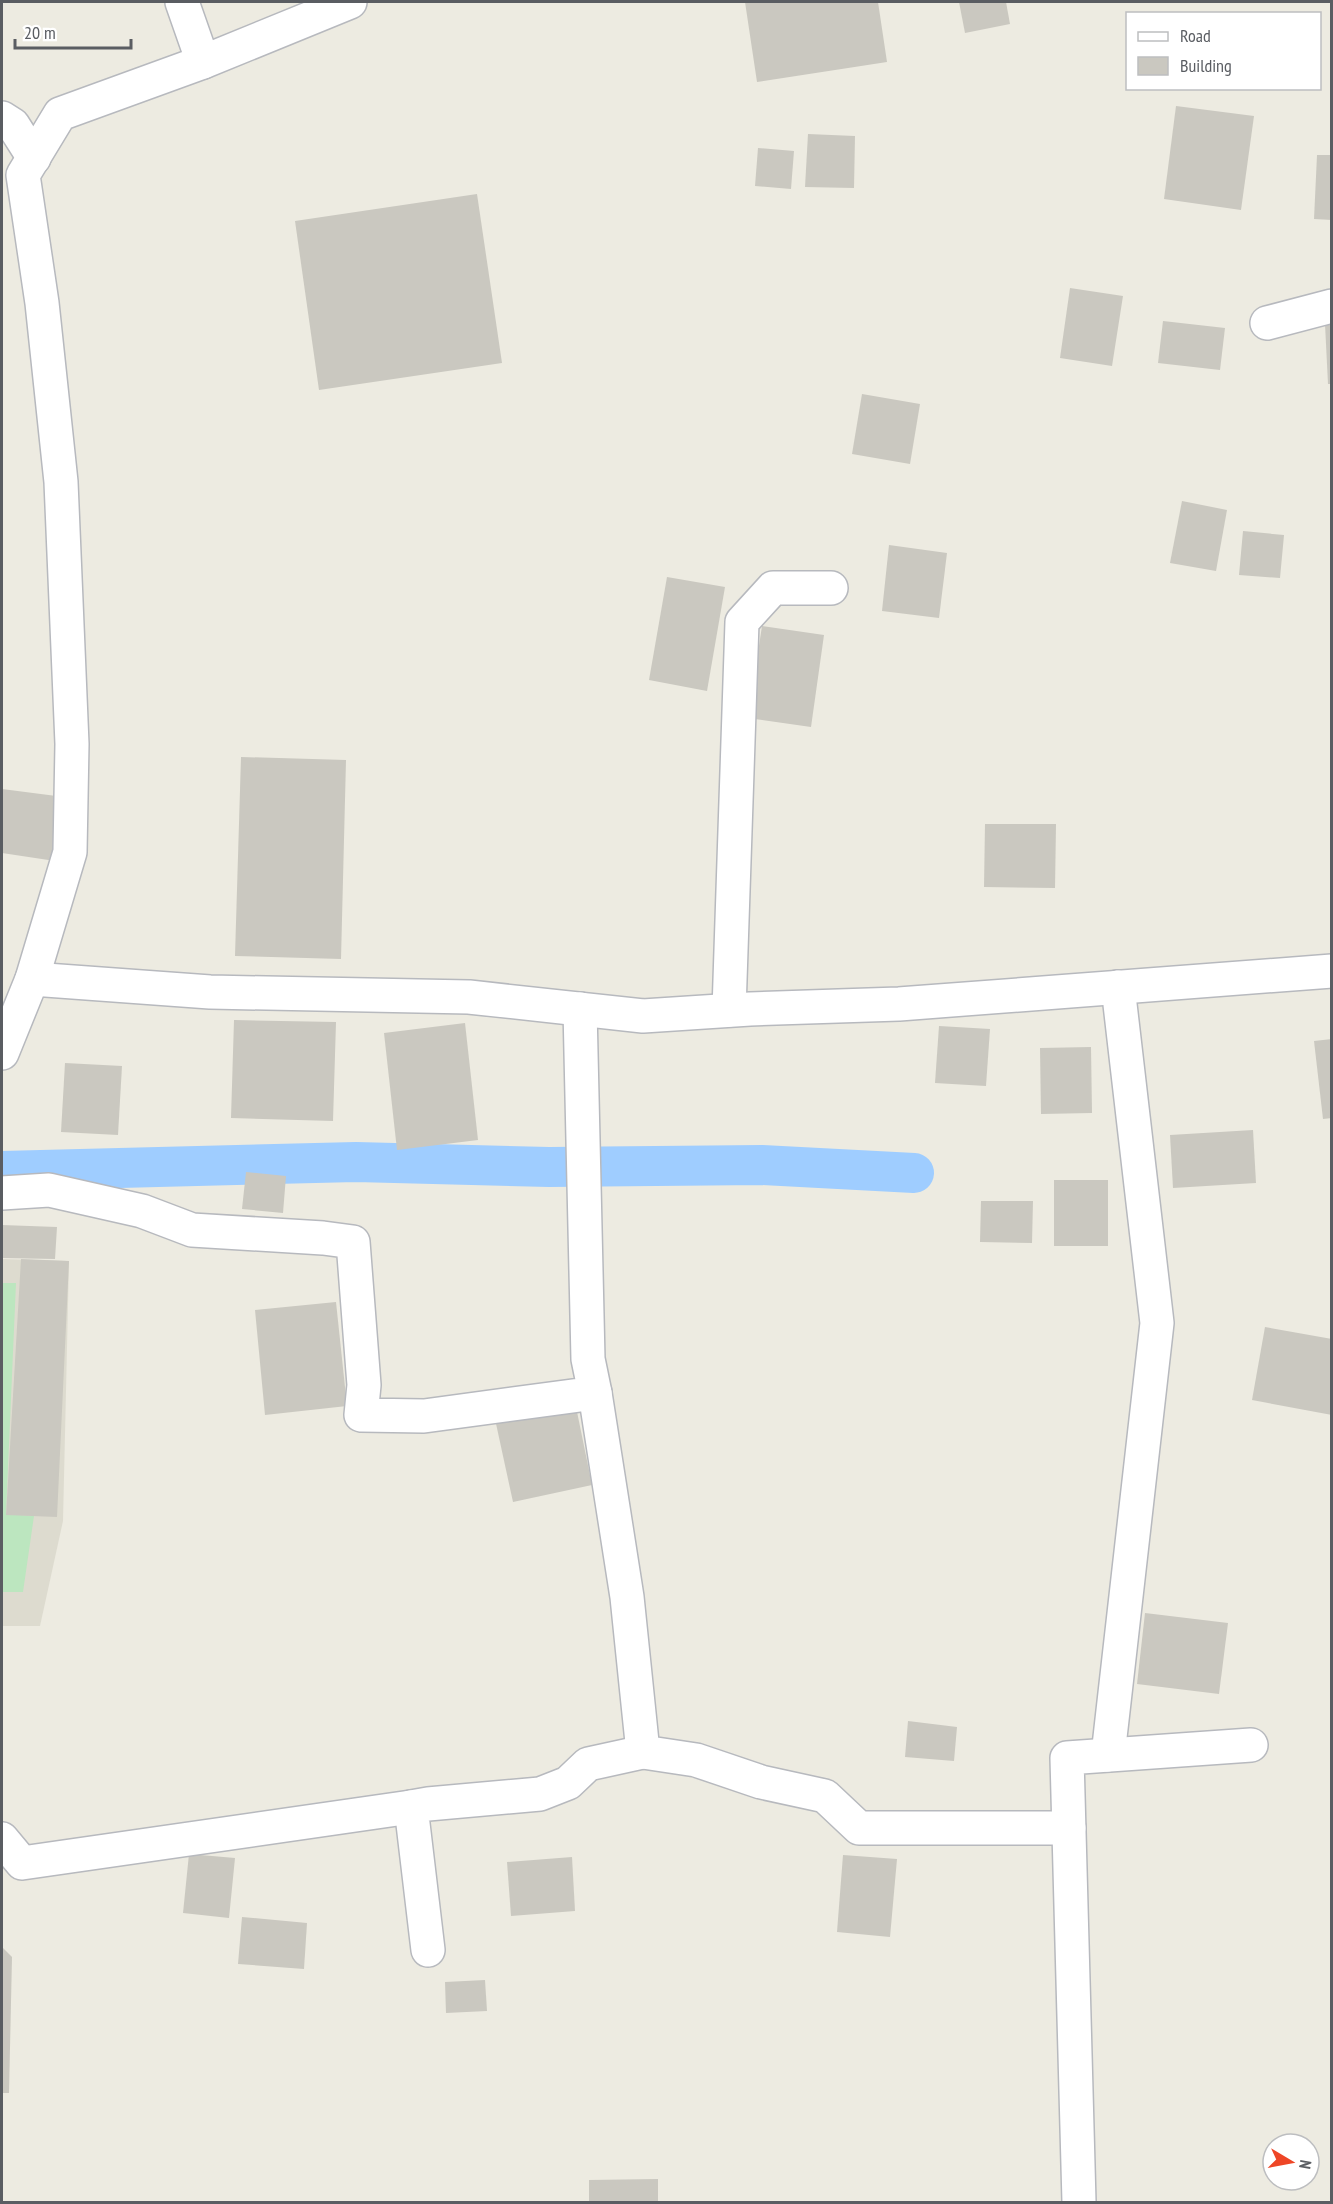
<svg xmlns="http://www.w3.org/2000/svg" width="1333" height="2204" viewBox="0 0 1333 2204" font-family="'PT Sans Narrow',sans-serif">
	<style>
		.education { fill: #dddbcf }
		.green { fill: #bce6bf }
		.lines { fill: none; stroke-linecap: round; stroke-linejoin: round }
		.canal { stroke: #9fcdff; stroke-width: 40 }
		.building { fill: #cac8c0 }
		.street-casing { stroke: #b7b9be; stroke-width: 36 }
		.street { stroke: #fff; stroke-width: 33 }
	</style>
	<rect width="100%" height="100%" fill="#edebe1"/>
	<path class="education" d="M2 1259 69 1261 63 1521 40 1626H2Z"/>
	<path class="green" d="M2 1283H16L6 1514 34 1516 23 1592H2Z"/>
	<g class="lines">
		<path class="canal" d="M2 1171 356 1162 549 1167 762 1165 914 1173"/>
	</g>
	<g class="building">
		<path d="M745 2H878L887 62 757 82Z"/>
		<path d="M959 2H1006L1010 24 965 33Z"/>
		<path d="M1176 106 1254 116 1241 210 1164 199Z"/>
		<path d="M808 134 855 136 854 188 805 187Z"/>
		<path d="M758 148 794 151 791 189 755 186Z"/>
		<path d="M1317 155H1332V220L1314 219Z"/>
		<path d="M477 194 502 363 319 390 295 221Z"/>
		<path d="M1070 288 1123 296 1112 366 1060 358Z"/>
		<path d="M1163 321 1225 328 1220 370 1158 363Z"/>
		<path d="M1325 324H1332V384H1328Z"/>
		<path d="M862 394 920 404 910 464 852 454Z"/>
		<path d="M1182 501 1227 510 1216 571 1170 563Z"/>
		<path d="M1243 531 1284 535 1280 578 1239 575Z"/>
		<path d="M889 545 947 553 939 618 882 611Z"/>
		<path d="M667 577 725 587 707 691 649 680Z"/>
		<path d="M762 626 824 635 811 727 748 718Z"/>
		<path d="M241 757 346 760 341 959 235 956Z"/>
		<path d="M2 789 64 797 55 861 2 853Z"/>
		<path d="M985 824H1056L1055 888 984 887Z"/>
		<path d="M234 1020 336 1022 333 1121 231 1118Z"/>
		<path d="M465 1023 478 1140 397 1150 384 1033Z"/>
		<path d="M939 1026 990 1029 986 1086 935 1083Z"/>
		<path d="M1332 1039V1118L1323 1119 1314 1041Z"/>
		<path d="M1091 1047 1092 1113 1041 1114 1040 1048Z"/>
		<path d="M65 1063 122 1066 118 1135 61 1132Z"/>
		<path d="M1253 1130 1256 1183 1173 1188 1170 1135Z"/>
		<path d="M246 1172 286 1176 283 1213 242 1209Z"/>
		<rect x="1054" y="1180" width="54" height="66"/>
		<path d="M981 1201H1033L1032 1243 980 1242Z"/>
		<path d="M2 1225 57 1227 55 1259 2 1258Z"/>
		<path d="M21 1259 69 1261 57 1517 6 1515Z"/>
		<path d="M336 1302 347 1406 265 1415 255 1310Z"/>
		<path d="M1265 1327 1332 1339V1415L1252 1400Z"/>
		<path d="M575 1402 592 1485 513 1502 495 1419Z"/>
		<path d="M1145 1613 1228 1623 1219 1694 1137 1684Z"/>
		<path d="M908 1721 957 1727 954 1761 905 1757Z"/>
		<path d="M189 1854 235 1858 229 1918 183 1913Z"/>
		<path d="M843 1855 897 1859 890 1937 837 1932Z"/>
		<path d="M572 1857 575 1911 511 1916 507 1862Z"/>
		<path d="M242 1917 307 1923 304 1969 238 1964Z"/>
		<path d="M2 1947 12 1957 9 2093H2Z"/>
		<path d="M485 1980 487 2011 446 2013 445 1982Z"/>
		<path d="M658 2179V2202H589V2180Z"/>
	</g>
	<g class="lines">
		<g class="street-casing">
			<g id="street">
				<path d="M203 62 350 2"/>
				<path d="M2 118 13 125 34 158"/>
				<path d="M1267 323 1332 306"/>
				<path d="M32 979 210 992 469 997 643 1016 750 1009 899 1004 1332 971"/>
				<path d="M729 1010 742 622 773 588H831"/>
				<path d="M2 1053 32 979 70 852 72 744 61 482 42 303 23 175 60 114 203 62 182 2"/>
				<path d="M2 1193 49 1190 142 1211 192 1230 323 1238 353 1242 364 1385 361 1415 424 1416 595 1393 588 1359 580 1009"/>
				<path d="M595 1393 627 1597 643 1752 696 1760 761 1782 825 1796 859 1828H1069"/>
				<path d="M1108 1755 1157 1323 1118 987"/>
				<path d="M2 1839 22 1863 411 1807"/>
				<path d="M428 1950 411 1807 428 1804 540 1794 568 1783 588 1764 643 1752"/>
				<path d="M1079 2202 1067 1758 1251 1745"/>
			</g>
		</g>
		<use href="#street" class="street"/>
	</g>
	<rect width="1333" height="2204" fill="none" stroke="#5a5d62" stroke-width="6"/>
	<rect x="1126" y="12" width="195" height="78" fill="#ffffff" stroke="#bdbec0" stroke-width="1.5"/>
	<rect x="1138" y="32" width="30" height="9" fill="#ffffff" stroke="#bdbec0" stroke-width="1.5"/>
	<text x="1180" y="42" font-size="18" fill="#5a5d62">Road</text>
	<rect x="1138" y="57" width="30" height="18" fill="#cac8c0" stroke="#bdbec0" stroke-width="1.5"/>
	<text x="1180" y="72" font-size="18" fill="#5a5d62">Building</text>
	<g transform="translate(1291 2162) rotate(100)"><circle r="28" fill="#ffffff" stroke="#bdbec0" stroke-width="1.5"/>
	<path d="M0-4.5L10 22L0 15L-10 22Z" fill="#ee4626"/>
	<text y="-9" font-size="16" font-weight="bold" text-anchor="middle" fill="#5a5d62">N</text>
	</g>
	<path d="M15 39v9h116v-9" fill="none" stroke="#5a5d62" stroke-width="3"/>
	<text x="24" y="39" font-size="18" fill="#5a5d62" stroke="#ffffff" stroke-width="4.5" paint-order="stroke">20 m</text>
</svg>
